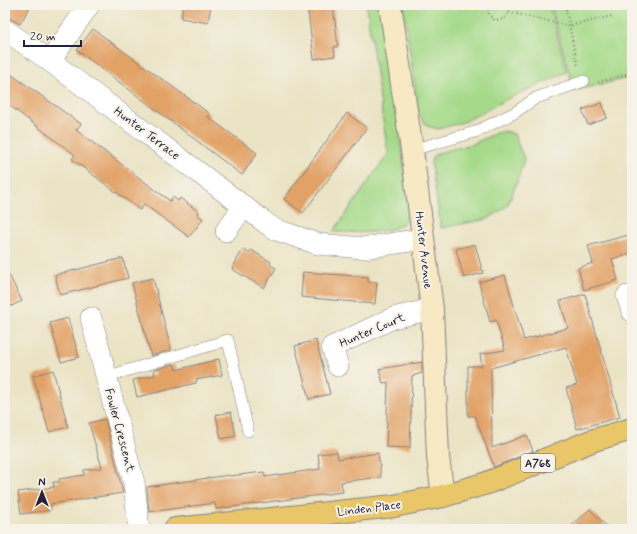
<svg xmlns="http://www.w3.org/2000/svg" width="637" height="534" viewBox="0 0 637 534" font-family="Mynerve,sans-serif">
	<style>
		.green { fill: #a6da8a; stroke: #647e62 }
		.building { fill: #e2a266 }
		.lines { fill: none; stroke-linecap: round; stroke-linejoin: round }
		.lane-casing { stroke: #868280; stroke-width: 12 }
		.street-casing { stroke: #868280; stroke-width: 22 }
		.secondary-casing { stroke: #868280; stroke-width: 24 }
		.primary-casing { stroke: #868280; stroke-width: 24 }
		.path { stroke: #868280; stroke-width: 2.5; stroke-dasharray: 1 3; stroke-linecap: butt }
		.lane { stroke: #fff; stroke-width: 11 }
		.street { stroke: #fff; stroke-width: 21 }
		.secondary { stroke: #f6e9c3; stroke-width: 22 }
		.primary { stroke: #e9c769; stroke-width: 22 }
		.labels { text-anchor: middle; stroke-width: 4; stroke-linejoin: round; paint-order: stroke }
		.shield { fill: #f7f3e8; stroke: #62616f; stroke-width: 1 }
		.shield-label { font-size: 11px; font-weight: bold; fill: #22223b }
		.street-label { font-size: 12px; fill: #22223b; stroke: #f7f3e8 }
	</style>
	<rect width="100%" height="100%" fill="#f7f3e8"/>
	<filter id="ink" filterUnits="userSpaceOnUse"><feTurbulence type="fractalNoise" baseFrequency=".025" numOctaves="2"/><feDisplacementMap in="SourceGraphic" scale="8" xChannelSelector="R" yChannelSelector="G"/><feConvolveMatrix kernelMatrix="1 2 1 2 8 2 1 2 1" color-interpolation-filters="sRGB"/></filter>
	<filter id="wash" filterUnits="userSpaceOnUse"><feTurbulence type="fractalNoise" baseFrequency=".012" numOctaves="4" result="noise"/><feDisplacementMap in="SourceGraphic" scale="16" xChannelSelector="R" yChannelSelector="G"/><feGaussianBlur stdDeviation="0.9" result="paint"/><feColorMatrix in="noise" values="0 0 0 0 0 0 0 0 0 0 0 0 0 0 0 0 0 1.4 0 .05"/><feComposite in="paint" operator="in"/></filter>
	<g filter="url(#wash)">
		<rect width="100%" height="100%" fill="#eae3c4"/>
		<g class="green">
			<path d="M366 5H381L410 206C408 213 407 221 401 225 386 235 351 232 333 232L388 154Z"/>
			<path d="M403 5H549L567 72 505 100 466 121 439 129 427 126 419 115Z"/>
			<path d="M551 5H632V77L574 91Z"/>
			<path d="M505 131 514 134 524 159 517 182 507 206 488 219 441 228 431 162 433 156 438 153 473 144 496 133Z"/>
		</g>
		<g id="blocks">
			<g class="building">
				<path d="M5 5H31L20 24 5 16Z"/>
				<path d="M183 5H211L208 23 181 18Z"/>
				<path d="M307 5H333L338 46 334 47 335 56 314 59Z"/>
				<path d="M93 29 210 114 208 117 257 153 242 175 77 50Z"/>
				<path d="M5 70 81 124 76 130 170 201 173 197 178 201 180 198 199 212 198 215 203 219 189 237 144 204 140 210 72 159 75 155 5 102Z"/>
				<path d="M602 103 607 118 588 125 582 110Z"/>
				<path d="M347 113 367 128 303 213 284 199Z"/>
				<path d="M632 234V253L612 259 618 280 584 290 578 268 593 263 588 246Z"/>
				<path d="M475 244 483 273 464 278 456 249Z"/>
				<path d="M243 249 249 253 251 250 271 262 270 265 276 268 264 288 232 269Z"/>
				<path d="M123 258 128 278 60 295 55 275Z"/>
				<path d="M5 267 22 301 5 309Z"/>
				<path d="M303 272 368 277V282H377L375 304 301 297Z"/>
				<path d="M505 275 524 340 568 328 560 301 585 294 620 417 577 429 566 388 577 385 566 347 491 368 492 448 527 435 533 451 494 467 475 416H468V366H482L480 354 505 350 496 320 490 322 479 282Z"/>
				<path d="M153 278 171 350 151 356 132 283Z"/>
				<path d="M68 318 79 357 61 362 50 323Z"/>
				<path d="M316 340 330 394 309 399 295 346Z"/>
				<path d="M219 359 222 375 196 380V383L137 397 133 380 155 375 154 370 174 364 176 370Z"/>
				<path d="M422 362V373L412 376 410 448 386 447 388 382 383 383 379 369Z"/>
				<path d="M53 370 68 427 49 432 33 376Z"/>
				<path d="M231 412 236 436 221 439 216 415Z"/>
				<path d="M105 419 123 493 51 504V510L21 514 18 492 54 487 53 482H59V479L84 475V470L102 468 89 423Z"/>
				<path d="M337 452 338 459 378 453 381 477 341 482 343 492 216 509 215 503 149 512 147 487 229 475 230 476 264 472 265 477 320 469 318 454Z"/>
				<path d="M590 509 609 529H568Z"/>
			</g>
		</g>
	</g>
	<g filter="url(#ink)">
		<use href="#blocks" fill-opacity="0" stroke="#868280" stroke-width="1"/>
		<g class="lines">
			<g class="lane-casing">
				<g id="lane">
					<path d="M412 150 475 132 514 113 536 98 584 81"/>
					<path d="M106 377 228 340 248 431"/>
				</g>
			</g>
			<g class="street-casing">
				<g id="street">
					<path d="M5 30 50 61 274 229 318 244 363 248 423 239"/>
					<path d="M50 61 89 5"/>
					<path d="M226 231 244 206"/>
					<path d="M627 296 632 311"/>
					<path d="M91 318 134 483 139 529"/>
					<path d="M338 366 332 347 393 318 432 309"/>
				</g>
			</g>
			<g class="secondary-casing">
				<path id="secondary" d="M390 5 412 150 432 309 438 457 443 496"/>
			</g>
			<g class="primary-casing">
				<path id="primary" d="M175 529 394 506 443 496 487 483 594 440 632 429"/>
			</g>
			<g class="path">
				<path d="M489 5V15L495 20 504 19 509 12 508 5"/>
				<path d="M565 5 578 67"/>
				<path d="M509 12 569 26 612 16"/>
				<path d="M598 82 632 73"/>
			</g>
			<use href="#lane" class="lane"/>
			<use href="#street" class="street"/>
			<use href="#secondary" class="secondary"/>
			<use href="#primary" class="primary"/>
		</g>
	</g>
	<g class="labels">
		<rect class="shield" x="521" y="454" width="34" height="18" rx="3"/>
		<g class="shield-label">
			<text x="538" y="467">A768</text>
		</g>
		<g class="street-label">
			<text transform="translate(147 133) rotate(37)" y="4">Hunter Terrace</text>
			<text transform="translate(424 250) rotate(83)" y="4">Hunter Avenue</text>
			<text transform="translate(372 330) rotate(-23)" y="4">Hunter Court</text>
			<text transform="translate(120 430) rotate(75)" y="4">Fowler Crescent</text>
			<text transform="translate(369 508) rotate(-7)" y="4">Linden Place</text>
		</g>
	</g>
	<rect width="637" height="534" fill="none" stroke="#f7f3e8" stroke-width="20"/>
	<g transform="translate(42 492)" stroke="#f7f3e8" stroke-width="3" paint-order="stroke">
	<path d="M0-3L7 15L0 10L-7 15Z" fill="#22223b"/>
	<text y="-6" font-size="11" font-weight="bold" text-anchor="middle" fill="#22223b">N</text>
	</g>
	<path d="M24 40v6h57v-6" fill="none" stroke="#22223b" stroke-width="2"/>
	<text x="30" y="40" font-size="12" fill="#22223b" stroke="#f7f3e8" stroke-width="3" paint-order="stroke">20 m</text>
</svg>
